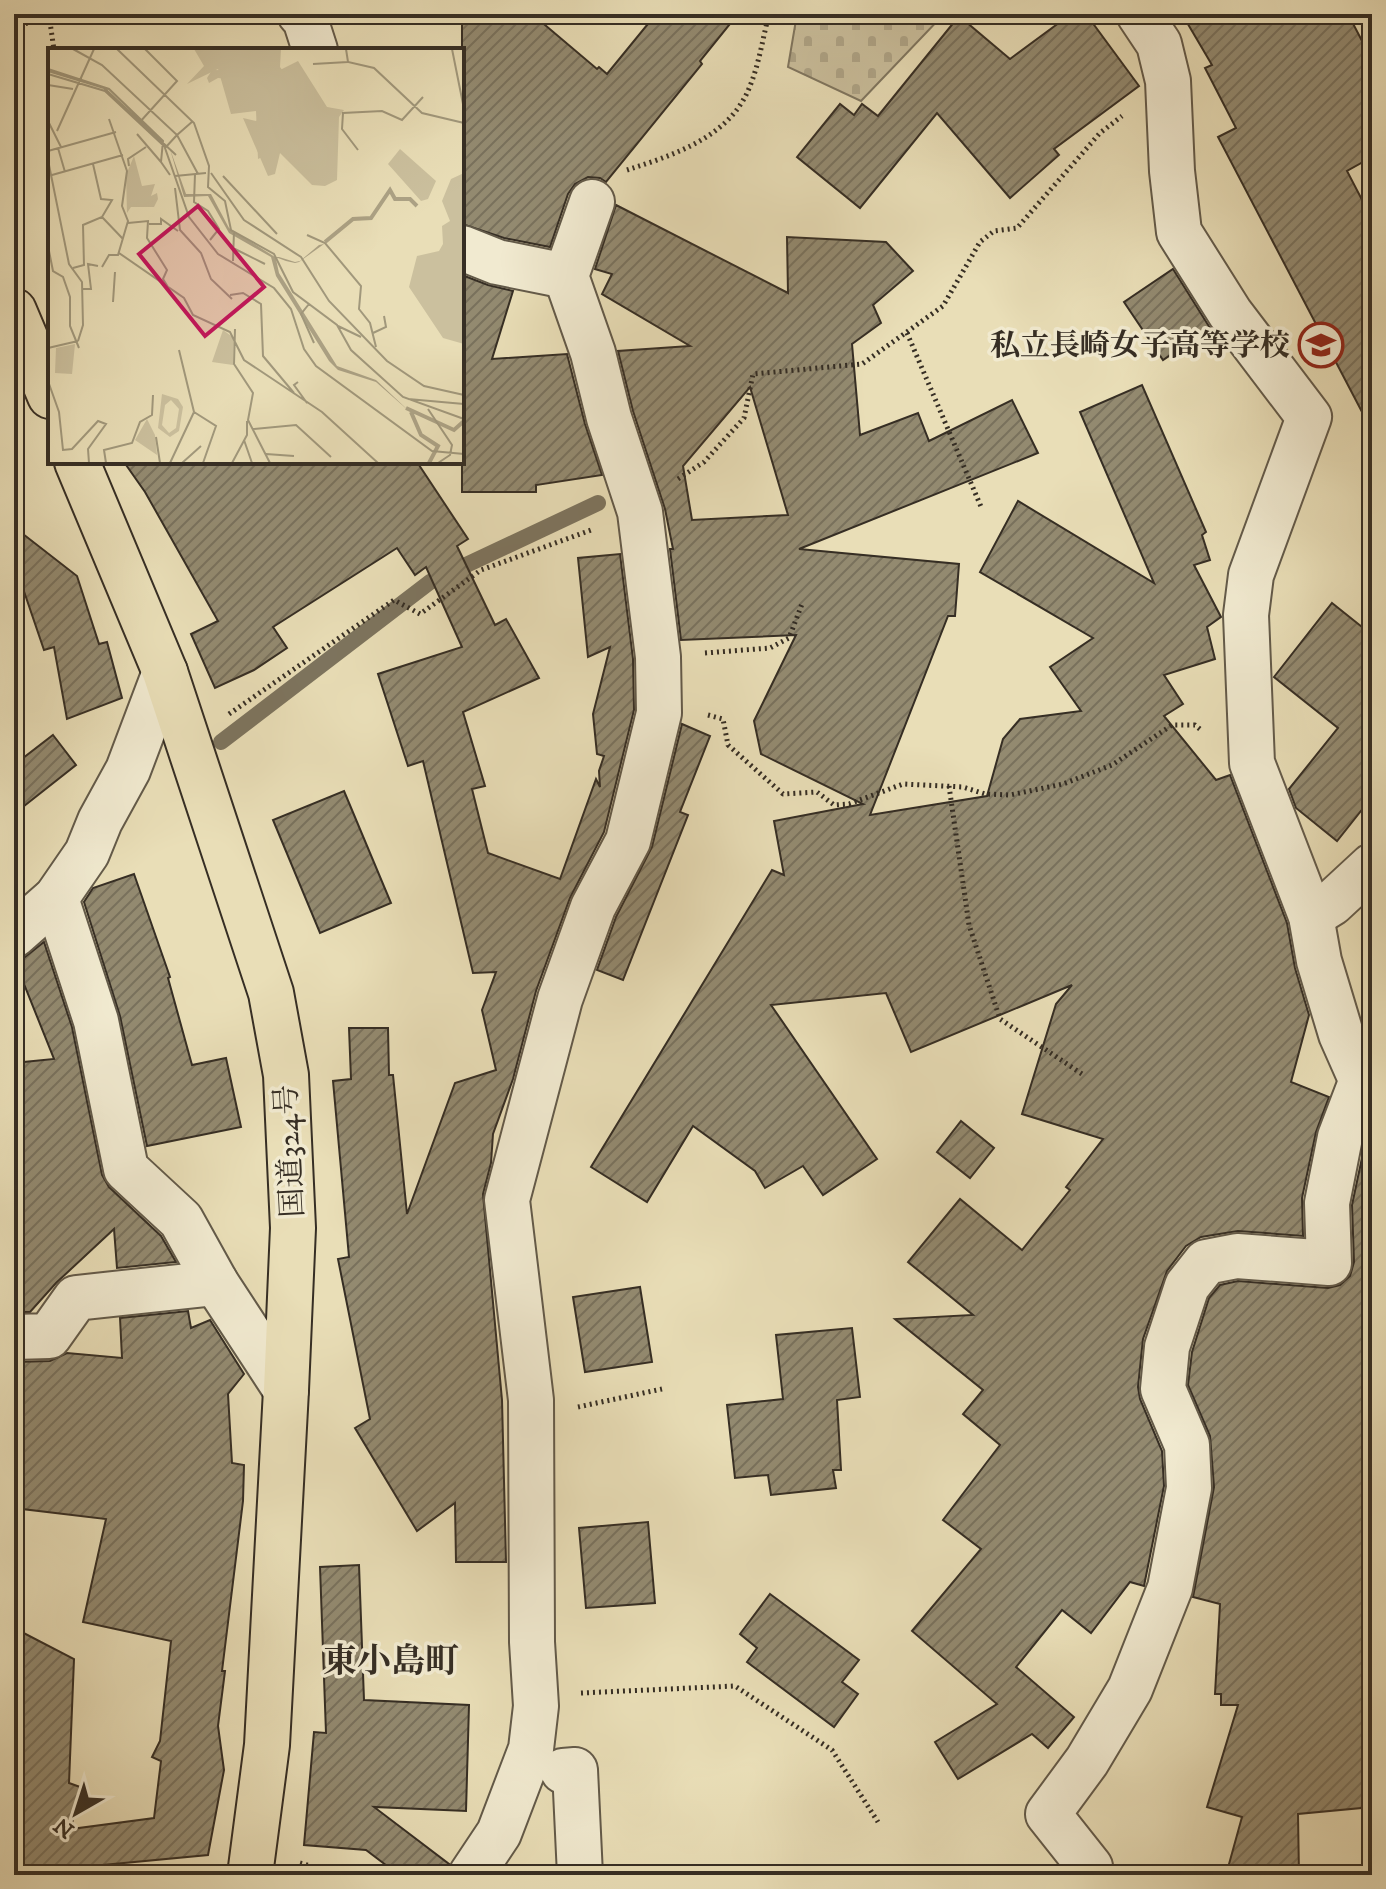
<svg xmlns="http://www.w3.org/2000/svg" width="1386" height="1889" viewBox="0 0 1386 1889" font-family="'IM FELL DW Pica','Noto Serif JP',serif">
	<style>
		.cemetery { fill: url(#cemetery-stones); stroke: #807761; stroke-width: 2 }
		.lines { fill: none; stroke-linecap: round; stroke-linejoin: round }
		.stream { stroke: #7d745e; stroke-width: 16 }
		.building { fill: url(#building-hatch); stroke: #362e24; stroke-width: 2; fill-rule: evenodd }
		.minor-casing { stroke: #635a49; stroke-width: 48 }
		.highway-casing { stroke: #362e24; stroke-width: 48 }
		.path { stroke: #362e24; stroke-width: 5; stroke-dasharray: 2 4; stroke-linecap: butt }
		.minor { stroke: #f1ead0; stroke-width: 44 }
		.highway { stroke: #e9deb7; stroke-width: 44 }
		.labels { text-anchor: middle; stroke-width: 7; stroke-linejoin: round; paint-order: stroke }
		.poi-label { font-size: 30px; font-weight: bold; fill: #362e24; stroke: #f1ead0; text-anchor: end }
		.street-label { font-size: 30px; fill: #362e24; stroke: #f1ead0 }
		.quarter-label { font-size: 34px; font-weight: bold; fill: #362e24; stroke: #f1ead0 }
		.inset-river { fill: none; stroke: #aca285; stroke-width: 4 }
		.inset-road { fill: none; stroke: #a1987c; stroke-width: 2 }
		.view { fill: #c2185b; fill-opacity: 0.15; stroke: #c2185b; stroke-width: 4 }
		.inset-edge { fill: none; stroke: #362e24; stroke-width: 4 }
	</style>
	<defs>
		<pattern id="cemetery-stones" width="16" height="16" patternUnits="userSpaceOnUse" patternTransform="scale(2)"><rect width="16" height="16" fill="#cbc09e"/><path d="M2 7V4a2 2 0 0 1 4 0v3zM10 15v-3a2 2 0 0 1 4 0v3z" fill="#afa588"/></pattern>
		<pattern id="building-hatch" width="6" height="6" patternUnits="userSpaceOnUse" patternTransform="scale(2)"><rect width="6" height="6" fill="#938a70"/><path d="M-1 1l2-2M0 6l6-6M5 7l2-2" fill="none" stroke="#79715c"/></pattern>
	</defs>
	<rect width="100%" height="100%" fill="#e9deb7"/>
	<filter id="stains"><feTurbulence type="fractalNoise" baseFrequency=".0025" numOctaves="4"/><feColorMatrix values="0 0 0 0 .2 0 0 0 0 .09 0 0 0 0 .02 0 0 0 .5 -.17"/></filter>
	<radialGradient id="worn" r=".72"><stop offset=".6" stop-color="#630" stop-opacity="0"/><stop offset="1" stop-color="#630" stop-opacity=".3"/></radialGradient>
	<path class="cemetery" d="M797 14H944L861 101 788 67Z"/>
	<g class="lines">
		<path class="stream" d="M221 742 430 582 598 503"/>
	</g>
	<g class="building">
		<path d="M462 14H532L597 69 599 67 607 74 656 14H738L700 61 702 64 606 182 600 178 588 177 575 184 568 194 550 247 504 238 462 224Z"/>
		<path d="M1071 14H1086L1139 86 1054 149 1059 155 1010 198 937 113 860 208 797 157 840 104 854 115 862 104 878 116 959 16 1010 59Z"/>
		<path d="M1182 14H1348L1372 60V157L1347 171 1372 219V431L1218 137 1236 128 1205 68 1212 65Z"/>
		<path d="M616 205 788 293 787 237 886 242 913 271 873 305 881 323 852 344 860 435 918 413 929 441 1012 400 1038 453 799 549 959 564 955 616H948L870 815 987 796 1003 739 1020 719 1081 711 1050 667 1093 638 980 572 1018 501 1154 583 1080 412 1142 385 1206 532 1202 535 1210 560 1194 565 1221 617 1207 627 1215 659 1164 675 1183 704 1164 716 1216 780 1230 775 1287 923 1295 968 1309 1015 1291 1082 1329 1097 1316 1132 1302 1198 1303 1236 1238 1231 1201 1237 1186 1246 1167 1271 1143 1339 1138 1387 1140 1399 1162 1451 1164 1486 1144 1586 1130 1582 1091 1633 1062 1610 1016 1667 1074 1717 1048 1748 1032 1734 958 1779 935 1742 997 1704 912 1631 981 1549 943 1520 1000 1445 963 1414 983 1390 895 1319 973 1315 908 1262 960 1199 1022 1250 1070 1190 1066 1187 1103 1139 1022 1114 1056 1004 1072 985 911 1052 886 993 771 1005 877 1159 823 1195 803 1166 765 1188 755 1171 693 1126 647 1202 591 1167 772 870 784 875 774 821 863 804 761 754 754 721 796 635 681 640 670 549H673L665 509 633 411 618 351 690 346 602 294 612 274 595 269ZM750 387 788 515 692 520 683 466Z"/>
		<path d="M1173 269 1210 328 1163 360 1124 302Z"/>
		<path d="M462 275 488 285 513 291 492 359 567 354 585 424 602 475 536 485V492H462Z"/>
		<path d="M124 462H417L468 539 457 546 495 625 506 619 539 678 463 712 485 786 472 789 488 853 560 879 596 779 600 787 599 771 604 756 597 754 593 714 610 647 588 657 578 558 620 554 633 659 634 710 604 832 570 898 536 991 513 1079 493 1134 491 1163 483 1194 502 1400 506 1562H456L455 1503 417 1531 355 1428 370 1419 338 1259 349 1257 333 1081 351 1079 349 1028H388L389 1075H393L407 1214 455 1083 496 1070 482 1010 496 972 473 973 423 761 408 766 378 674 462 647 426 567 415 575 397 548 273 627 287 648 254 670 215 688 191 634 218 621 145 492Z"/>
		<path d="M14 527 77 576 99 644 107 642 122 698 67 719 54 647 44 650 14 562Z"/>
		<path d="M1332 603 1372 635V797L1337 841 1296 808 1289 789 1338 728 1274 677Z"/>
		<path d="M682 724 710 736 680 812 688 815 623 980 597 970 616 917 652 847Z"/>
		<path d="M53 735 76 765 14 814V765Z"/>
		<path d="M344 791 391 903 320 933 273 820Z"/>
		<path d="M134 874 170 977 168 978 192 1065 226 1058 241 1127 147 1146 120 1016 84 902 93 888Z"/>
		<path d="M44 942 72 1027 102 1175 109 1187 161 1236 176 1262 117 1268 114 1229 56 1283 30 1312H14V1063L54 1059 16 964Z"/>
		<path d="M961 1121 994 1148 970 1178 937 1152Z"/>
		<path d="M1366 1139 1372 1140V1807L1298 1814 1299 1875H1226L1242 1817 1207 1807 1238 1705H1221V1694H1215L1220 1604 1193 1597 1214 1487 1210 1436 1188 1385 1192 1352 1209 1298 1220 1285 1238 1281 1328 1288 1340 1285 1350 1276 1354 1262 1352 1205Z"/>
		<path d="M640 1287 652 1362 585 1372 573 1297Z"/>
		<path d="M188 1311 191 1328 210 1320 244 1374 228 1394 232 1463 244 1465 243 1501 222 1671H225L218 1726 224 1770 208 1855 50 1870 40 1875H14V1628L74 1659 69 1783 80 1787 71 1829 154 1818 161 1761 152 1757 160 1741 171 1641 83 1622 106 1519 14 1508V1467L22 1401H14V1362L50 1361 67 1353 122 1358 120 1318Z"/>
		<path d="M852 1328 860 1397 837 1400 841 1470H833L836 1488 771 1495 768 1475 735 1478 727 1405 783 1399 776 1335Z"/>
		<path d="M648 1522 655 1603 586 1608 579 1528Z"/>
		<path d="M359 1565 364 1700 469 1705 466 1811 374 1807 449 1864 446 1875H399L366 1850 304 1845 314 1732 326 1733 320 1567Z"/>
		<path d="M770 1594 859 1660 842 1682 858 1694 834 1727 747 1662 757 1648 740 1634Z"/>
	</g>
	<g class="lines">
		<g class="minor-casing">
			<g id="minor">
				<path d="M300 14 305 19 315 50"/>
				<path d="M1139 14 1159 44 1168 81 1172 171 1179 232 1230 313 1309 417 1251 575 1246 615 1252 763 1311 916 1319 961 1341 1034 1372 1104"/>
				<path d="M462 248 497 262 566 276"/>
				<path d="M56 898 96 1021 126 1169 181 1220 216 1283 286 1390"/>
				<path d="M1311 916 1332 903 1372 866"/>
				<path d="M14 935 56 898 87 853 100 821 128 770 165 672"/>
				<path d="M14 1337 49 1336 76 1298 216 1283"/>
				<path d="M563 1771 575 1770 580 1875"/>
				<path d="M471 1875 499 1833 531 1749 536 1706 532 1642 531 1400 507 1200 560 999 593 907 628 841 659 713 658 657 640 512 609 418 593 353 566 276 592 202"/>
				<path d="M1089 1875 1090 1867 1048 1814 1087 1761 1130 1689 1170 1588 1189 1488 1187 1445 1163 1389 1167 1347 1187 1286 1206 1262 1237 1256 1329 1263 1327 1203 1340 1137 1361 1082"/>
			</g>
		</g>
		<g class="highway-casing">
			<g id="highway">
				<path d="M14 311 50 396"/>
				<path d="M77 462 165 672 271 993 286 1075 293 1228 286 1390 267 1745 250 1875"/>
			</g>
		</g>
		<g class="path">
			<path d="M49 15 54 50"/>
			<path d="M14 27 49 17"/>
			<path d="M627 170C670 156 722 140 745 97 758 72 762 41 769 14"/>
			<path d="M907 333 982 509"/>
			<path d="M678 479 704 462 744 418 753 374 862 364 943 306 980 242 994 231 1017 228 1100 133 1122 116"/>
			<path d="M705 653 770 648 789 638 802 604"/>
			<path d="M229 714 394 600 420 614 481 570 594 529"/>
			<path d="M708 715 723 719 728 745 783 794 817 792 834 805 849 804 903 784 963 787 985 794 1010 795 1063 784 1112 765 1172 725H1195L1201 730"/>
			<path d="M949 786 969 925 1000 1019 1082 1074"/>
			<path d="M578 1407 662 1389"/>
			<path d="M581 1693 735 1686 832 1750 878 1822"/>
			<path d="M300 1863 341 1875"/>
		</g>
		<use href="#minor" class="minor"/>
		<use href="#highway" class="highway"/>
	</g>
	<defs>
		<g id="school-ring" transform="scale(2.3)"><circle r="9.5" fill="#f1ead0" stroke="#8f2418" stroke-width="1.5"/><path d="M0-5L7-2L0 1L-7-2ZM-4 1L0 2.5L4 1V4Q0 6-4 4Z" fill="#8f2418"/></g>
	</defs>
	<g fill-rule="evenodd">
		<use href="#school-ring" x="1321" y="345"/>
	</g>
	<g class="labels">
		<g class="poi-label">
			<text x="1290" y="355">私立長崎女子高等学校</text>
		</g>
		<g class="street-label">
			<text transform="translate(289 1151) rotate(-93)" y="10">国道324号</text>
		</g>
		<g class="quarter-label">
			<text x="391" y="1672">東小島町</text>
		</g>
	</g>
	<g transform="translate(48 48)">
		<rect width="416" height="416" fill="#e9deb7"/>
		<path d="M27 296 24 326 7 325 8 300Z" fill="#cbc09e"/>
		<path d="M250 13 279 59 296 62 291 69 289 132 277 138 264 137 232 105 227 126 220 128 195 70 208 73 213 69 197 32 170 30 161 35 159 30 164 22 230 23ZM416 125V296L395 290 361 239 369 208 391 203 395 196 394 178 402 173 394 153 403 131Z" fill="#cbc09e"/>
		<path d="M146 1H233L232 19 249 41 248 56 269 90 249 100 238 83 220 86 228 103 210 111 208 63 183 66 170 21 139 36 156 18ZM86 108 94 138 107 136 103 148 109 145 110 151 106 159H83L79 165 78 127ZM175 282 186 290 185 317 164 314ZM99 371 107 387 109 407 87 392Z" fill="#cbc09e"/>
		<path d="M352 101 388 133 380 151 373 153 340 116ZM114 346 130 351 135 359 131 383 122 389 110 380ZM123 352 131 361 128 380 121 385 114 377 117 357Z" fill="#cbc09e" fill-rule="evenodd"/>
		<path d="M122 101 138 146H163L181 180 227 209H231L247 214 252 213 271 197 276 196 251 214 247 215 238 213 230 210 228 211 231 225 289 318 328 332 362 364 328 334 290 322 281 313 228 228 223 209 181 185 160 148 136 149Z" fill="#aca285"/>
		<path class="inset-river" d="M277 194 305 171 323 170 342 142 347 151H362L369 158M358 360 406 382 416 373M363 364 373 387 390 398 381 415"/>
		<path class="inset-road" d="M25 1 54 17 129 87 117 100 141 169 170 206 226 240 243 261 256 301 268 318 384 403 416 406M69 1 146 75 161 118 160 139 177 153 183 182 226 206 245 244 289 277 303 302 355 349 416 371M298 1 300 14 326 20 374 65 416 75M404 1 416 61M265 16 300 14M0 21 61 41 115 93 113 114 122 127M0 23 56 40 128 107M0 26 57 43 117 99M0 37 25 41M0 73 13 99M145 73 129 87 150 126M91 75 129 33 97 1M9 83 46 1M89 86 113 114M10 100 17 124M310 102 294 81 295 65 334 63 354 72 375 49M0 103 68 84M0 112 21 216 34 234 35 277 30 293M81 118 80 111 98 99M163 125 196 172 253 209 281 253 339 313 376 338 416 347M147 126 146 154 160 163 171 181 162 192M4 127 75 107M127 128 158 125M175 128 229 186M127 140 132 182 153 205 163 231 184 251M54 169 75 191M80 175 100 173 99 190 119 222 115 231 120 239M101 176H113V171L130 183M259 187 277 195 313 238 311 261 322 275 328 299M0 198 5 223 15 229 22 249V278L31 300M183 199 217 216M71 205 136 250 145 267 182 284 196 312 274 364 330 415M185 213 186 183M54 219 61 207H70L80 173 74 158 79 123 61 71M25 220 36 217 35 177 54 169 64 152 53 151 45 116M34 241H43L40 216 50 218M182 247 195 245 213 256 215 308 246 345M65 254 67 224M261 256 253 266 266 295M290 278 313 289M187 281 186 316 205 345 200 372 222 415M325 285 338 279 336 268M0 300 30 293M131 302 146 364M0 333 11 364 15 402 24 401 50 373 58 376 40 401 41 415M250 334 246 337 259 355M360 351 416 356M380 361 404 397 402 407 390 415M146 364 168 378 155 415M0 366V393M205 381 248 377 283 409M108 389 112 415M196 392 204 415M218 406 246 408M58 415 56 402 84 395 92 374 104 367 105 347M122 415 146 364M134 415 153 398M184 415 199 387V373"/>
		<path class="view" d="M150 158 216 239 157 288 91 206Z"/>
		<rect width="416" height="416" class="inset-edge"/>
	</g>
	<rect width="1386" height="1889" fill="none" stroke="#e9deb7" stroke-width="48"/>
	<rect x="16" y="16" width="1354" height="1857" fill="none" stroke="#362e24" stroke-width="4"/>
	<rect x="24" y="24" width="1338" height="1841" fill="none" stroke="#362e24" stroke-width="2"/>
	<g transform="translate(76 1813) rotate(219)" stroke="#f1ead0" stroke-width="6" paint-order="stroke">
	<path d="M0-6L14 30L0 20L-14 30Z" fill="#362e24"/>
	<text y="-12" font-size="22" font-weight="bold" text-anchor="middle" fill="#362e24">N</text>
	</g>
	<rect width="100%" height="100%" filter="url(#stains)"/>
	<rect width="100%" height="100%" fill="url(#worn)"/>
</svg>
